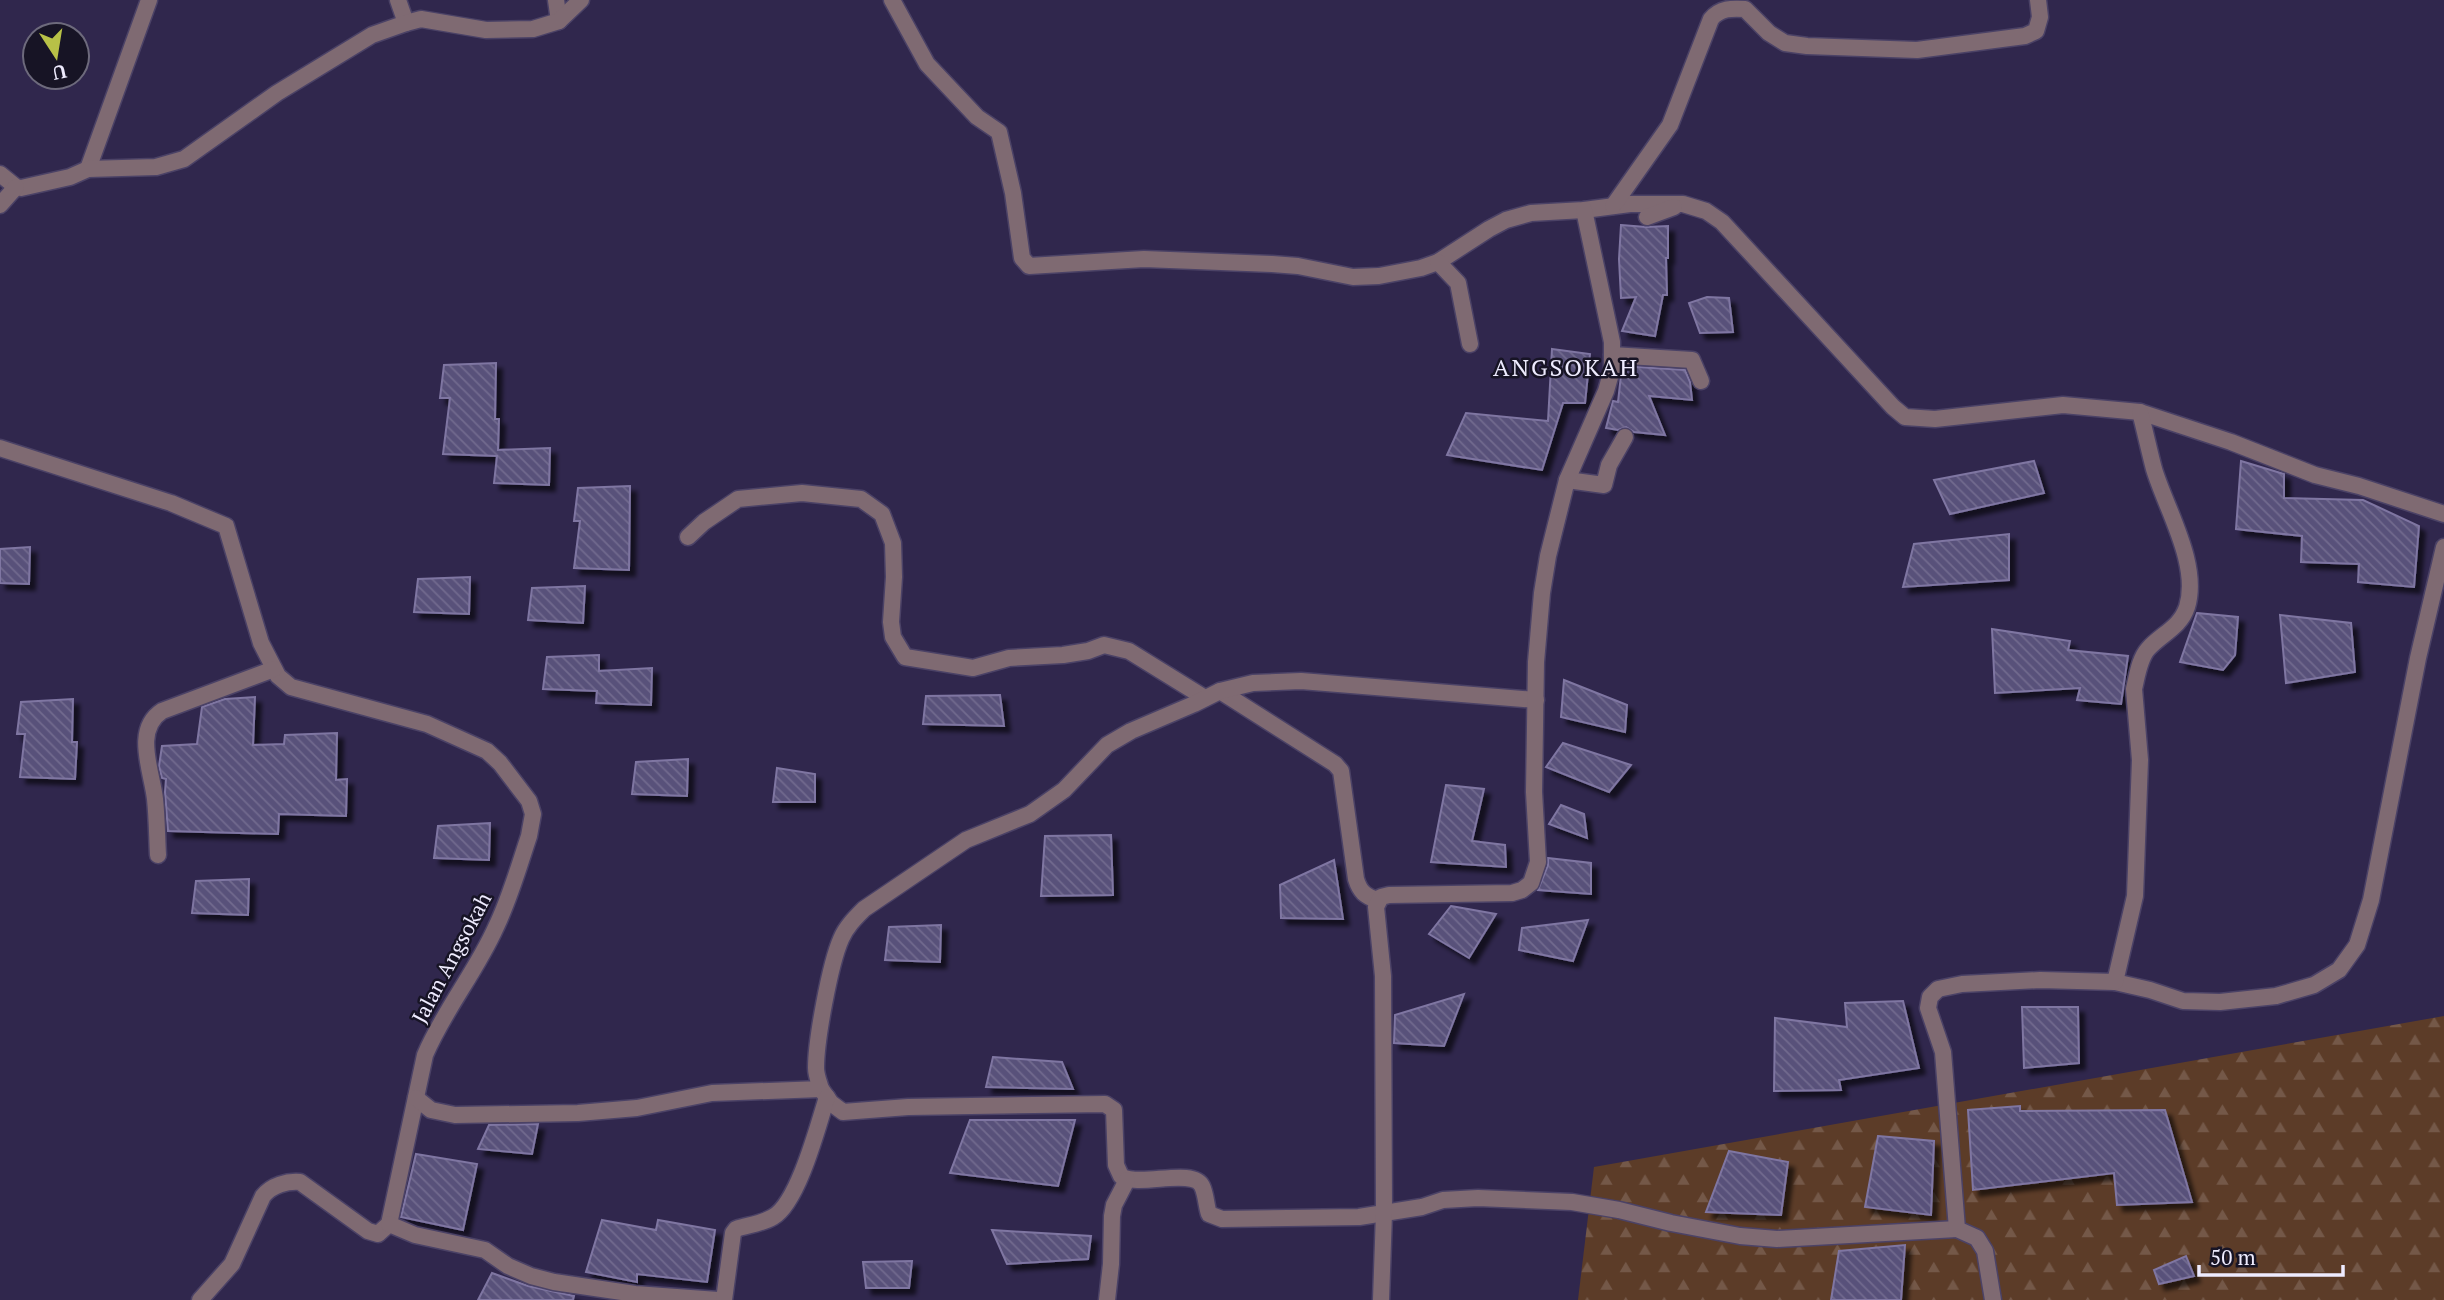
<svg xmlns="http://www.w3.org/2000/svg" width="2444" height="1300" viewBox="0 0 2444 1300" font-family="'PT Serif',serif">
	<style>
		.forest { fill: url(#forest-firs) }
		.building { fill: url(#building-back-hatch); stroke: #7f76a2; stroke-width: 2; filter: url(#shadow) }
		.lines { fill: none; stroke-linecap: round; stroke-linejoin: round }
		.minor-casing { stroke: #4b4266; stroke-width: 19 }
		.minor { stroke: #7f6a72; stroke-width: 16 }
		.labels { text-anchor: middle; stroke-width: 5; stroke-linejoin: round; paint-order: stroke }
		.street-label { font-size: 21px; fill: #eeebfe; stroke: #171425 }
		.quarter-label { font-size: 24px; letter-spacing: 2px; fill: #eeebfe; stroke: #171425 }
	</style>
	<defs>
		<pattern id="forest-firs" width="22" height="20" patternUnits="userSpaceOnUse" patternTransform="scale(1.75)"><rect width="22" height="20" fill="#5c3c28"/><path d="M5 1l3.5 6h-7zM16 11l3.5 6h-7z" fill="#745848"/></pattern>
		<pattern id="building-back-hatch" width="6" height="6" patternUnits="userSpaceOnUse" patternTransform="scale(1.75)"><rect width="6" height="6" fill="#59517a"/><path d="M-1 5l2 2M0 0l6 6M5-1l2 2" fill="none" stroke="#716a8e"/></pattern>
		<filter id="shadow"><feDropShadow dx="6" dy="6" stdDeviation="2" flood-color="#0009"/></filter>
	</defs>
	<rect width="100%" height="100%" fill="#30274d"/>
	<path class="forest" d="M2444 1016V1300H1578L1594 1167Z"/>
	<g class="building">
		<path d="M1621 225 1646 227 1668 226V258H1666L1667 295H1663L1655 336 1622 331 1636 297 1621 298 1619 259Z"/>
		<path d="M1707 297 1729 298 1733 332 1700 333 1689 303Z"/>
		<path d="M1552 349 1590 354 1585 403H1563L1542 470 1447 455 1466 413 1548 421Z"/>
		<path d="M496 363 495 419H499L498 450 550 448 549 485 494 483 497 456 443 454 450 398H440L444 365Z"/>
		<path d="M1622 366 1685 370 1690 382 1692 400 1649 396 1665 435 1634 432 1626 427 1618 430 1606 428 1613 401 1618 402Z"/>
		<path d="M2034 461 2044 493 1950 514 1934 480Z"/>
		<path d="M2241 461 2284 474V498L2363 500 2419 526 2414 587 2358 582 2359 564 2301 562 2302 536 2236 529Z"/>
		<path d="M630 486 629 570 574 568 580 521H574L578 488Z"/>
		<path d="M2009 534V580L1903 587 1914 544Z"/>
		<path d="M30 547 29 584 0 583V549Z"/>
		<path d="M470 577 469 614 414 612 418 579Z"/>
		<path d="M585 586 583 623 528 620 532 588Z"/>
		<path d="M2197 613 2238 617 2235 655 2223 670 2180 662Z"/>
		<path d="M2280 615 2351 623 2355 672 2286 683Z"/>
		<path d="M1992 629 2070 641 2068 650 2128 656 2121 704 2077 700 2080 688 1995 693Z"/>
		<path d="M599 655V671L652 668 651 705 596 703 597 691 543 689 547 657Z"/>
		<path d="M1564 680 1627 705 1625 732 1561 717Z"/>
		<path d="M1000 695 1004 726 923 724 926 696Z"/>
		<path d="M255 697 253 745 284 744 285 735 337 733 336 780 347 779 346 816 279 814 278 834 168 831 165 792 166 779 162 778 159 766 162 746 197 744 202 707 225 699Z"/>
		<path d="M73 699 72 742H77L75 779 20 777 25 734H17L21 702Z"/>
		<path d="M1563 743 1631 765 1609 792 1546 767Z"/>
		<path d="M688 759 687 796 632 794 636 762Z"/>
		<path d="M777 768 815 774V802H773Z"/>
		<path d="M1446 785 1484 789 1472 841 1505 845 1506 867 1431 862Z"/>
		<path d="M1561 805 1584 814 1587 838 1549 824Z"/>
		<path d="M490 823 489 860 434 858 438 826Z"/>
		<path d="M1111 835 1113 895 1041 896 1045 836Z"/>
		<path d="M1548 858 1591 863V894L1538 890 1548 865Z"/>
		<path d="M1334 860 1343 919 1281 918 1280 885Z"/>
		<path d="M249 879 248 915 192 913 196 881Z"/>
		<path d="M1451 906 1496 914 1469 958 1429 934Z"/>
		<path d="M1588 920 1573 961 1519 950 1522 928Z"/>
		<path d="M941 925 940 962 885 960 889 927Z"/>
		<path d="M1464 994 1444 1046 1394 1043 1395 1015Z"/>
		<path d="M1903 1001 1919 1068 1839 1080 1841 1090 1774 1091 1775 1018 1847 1027 1845 1003Z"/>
		<path d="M2022 1007H2078L2079 1063 2024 1068Z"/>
		<path d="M993 1057 1062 1062 1073 1089 986 1087Z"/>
		<path d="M2020 1106V1111L2165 1110 2192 1202 2117 1205 2114 1173 1973 1190 1968 1110Z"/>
		<path d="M970 1120H1075L1058 1186 950 1173Z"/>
		<path d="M538 1124 532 1154 478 1149 489 1125Z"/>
		<path d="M1878 1136 1934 1141 1931 1215 1865 1207Z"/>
		<path d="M1729 1151 1788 1162 1781 1215 1706 1212Z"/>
		<path d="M416 1154 477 1164 463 1230 401 1217Z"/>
		<path d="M602 1220 656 1230 658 1220 715 1230 707 1282 637 1274V1282L586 1272Z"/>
		<path d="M992 1230 1091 1236 1088 1259 1007 1264Z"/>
		<path d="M1905 1245 1901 1300H1831L1839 1251Z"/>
		<path d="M2186 1256 2194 1276 2159 1284 2154 1270Z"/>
		<path d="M912 1261 909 1288H866L863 1262Z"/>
		<path d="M492 1273 528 1286 574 1296 573 1300H478Z"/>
	</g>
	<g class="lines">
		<g class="minor-casing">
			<g id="minor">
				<path d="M398 0 406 23"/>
				<path d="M556 0 559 21"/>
				<path d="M892 0 927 64 977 117 999 132 1013 193 1022 258 1029 266 1144 259 1272 264 1298 266 1353 277 1379 276 1421 268 1438 262 1489 229 1506 220 1531 213 1584 210 1630 204H1683L1706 211 1722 222 1893 407 1905 417 1935 419 2063 405 2140 412 2231 442 2315 475 2359 486 2444 514"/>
				<path d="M88 169 149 0"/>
				<path d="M0 174 16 187 21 188 70 177 88 169 156 167 184 159 277 93 372 35 406 23 421 19 486 30 533 29 559 21 581 0"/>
				<path d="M0 205 16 187"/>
				<path d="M1613 206 1670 125 1711 19C1720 8 1732 8 1745 9L1769 33 1785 43 1807 46 1917 50 2025 36 2036 31 2040 17 2038 0"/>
				<path d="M1647 217 1674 207"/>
				<path d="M1438 262 1458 283 1470 344"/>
				<path d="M1612 355 1692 360 1701 381"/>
				<path d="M0 448 171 503 226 526 261 643 278 676 291 687 427 724 487 751 500 763 529 801 533 814 529 836C519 866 510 898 496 927 476 972 444 1010 425 1055L389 1224 378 1234 368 1231 300 1182C287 1181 272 1185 263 1196L232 1264 200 1300"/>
				<path d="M1567 480 1604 485 1609 465 1625 437"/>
				<path d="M688 537 704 522 738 499 802 493 861 499 882 514 893 543 894 577 891 622 893 637 905 657 973 668 1009 658 1063 655 1088 651 1104 645 1129 651 1205 698"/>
				<path d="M1220 691 1335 764 1341 771 1356 879C1360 892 1365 896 1377 900"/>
				<path d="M158 855C157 837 157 818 155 799 152 771 133 730 162 711L274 669"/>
				<path d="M2115 982 2150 990 2183 1001 2220 1002 2276 996 2314 985 2339 970 2357 945 2371 900 2418 658 2444 547"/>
				<path d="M821 1089 831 1103 843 1112 908 1107 1105 1104 1114 1110 1116 1165 1121 1176C1138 1188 1193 1167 1202 1186 1206 1194 1206 1205 1209 1214L1222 1219 1359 1217 1422 1207 1443 1200 1478 1198 1572 1202 1619 1210 1671 1223 1740 1236 1777 1239 1957 1229"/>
				<path d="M416 1098 431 1110 455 1115 578 1113 637 1108 712 1093 821 1089C819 1082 816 1075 816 1068 816 1040 830 964 841 939 846 927 855 918 864 909L966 840 1030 814 1064 790 1107 745 1131 731 1194 704 1220 691 1253 683 1301 681 1536 700"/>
				<path d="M389 1224 415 1235 485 1250 508 1266 531 1276 554 1282 635 1294 718 1300"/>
				<path d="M724 1300 733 1233 736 1229C748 1225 761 1224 773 1217 798 1203 818 1126 827 1097"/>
				<path d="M1107 1300 1111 1264 1112 1216 1114 1205 1127 1180"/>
				<path d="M1381 1300 1384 1213 1383 976 1376 907 1381 897 1389 895 1512 893 1522 890 1531 883 1538 862 1534 792 1536 662 1542 593 1548 556 1567 480 1606 391 1612 370V342L1584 210"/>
				<path d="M1993 1300 1985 1251 1977 1238 1957 1229 1943 1052 1928 1008 1930 997 1938 989 1962 984 2040 980 2115 982 2135 896 2140 760 2134 689C2137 677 2139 659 2148 649 2161 634 2180 628 2187 607 2200 564 2166 509 2154 469 2149 450 2145 431 2140 412"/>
			</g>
		</g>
		<use href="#minor" class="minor"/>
	</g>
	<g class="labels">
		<g class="street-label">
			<text transform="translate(452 958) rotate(-62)" y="7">Jalan Angsokah</text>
		</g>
		<g class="quarter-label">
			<text x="1566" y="376">ANGSOKAH</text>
		</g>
	</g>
	<g transform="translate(56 56) rotate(168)"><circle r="33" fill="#171425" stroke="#6d6a7c" stroke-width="2"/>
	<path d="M0-5L12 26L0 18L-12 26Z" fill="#b8c147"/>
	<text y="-10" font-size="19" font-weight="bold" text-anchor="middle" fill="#eeebfe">U</text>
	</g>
	<path d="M2199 1265v10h144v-10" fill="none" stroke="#eeebfe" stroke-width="3.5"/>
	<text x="2210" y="1265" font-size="21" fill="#eeebfe" stroke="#171425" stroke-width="5" paint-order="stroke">50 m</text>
</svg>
